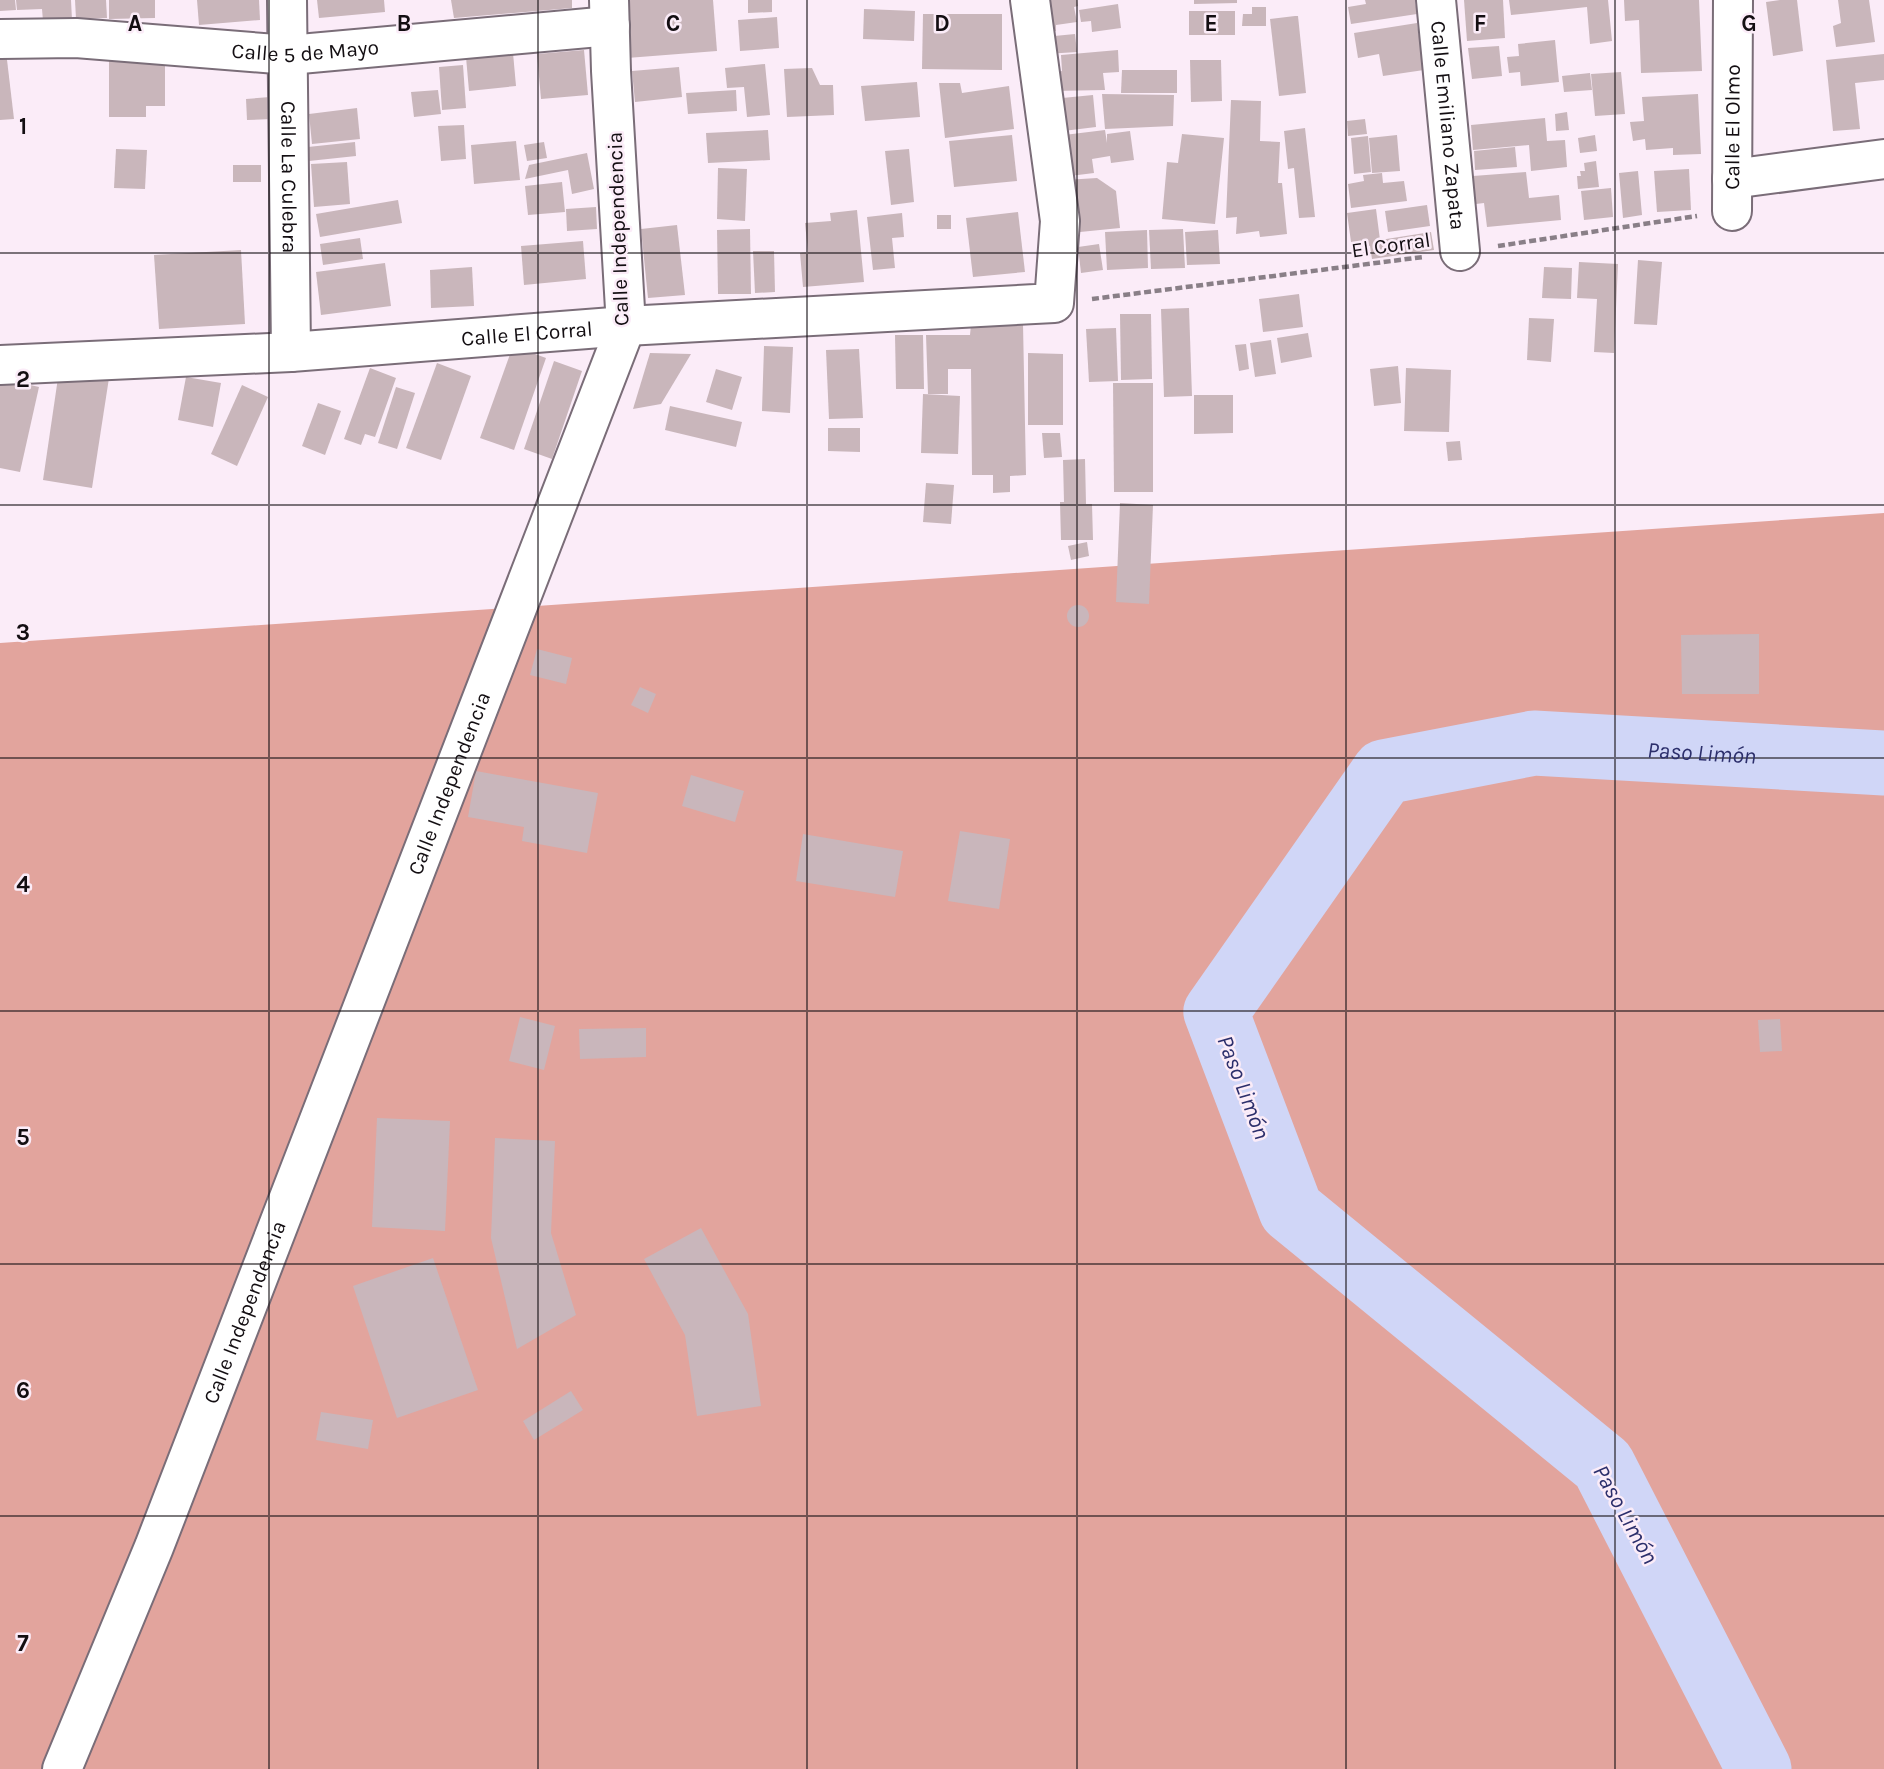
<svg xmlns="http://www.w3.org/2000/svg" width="1884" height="1769" viewBox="0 0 1884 1769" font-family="Karla,sans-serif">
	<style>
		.forest { fill: #e2a49d }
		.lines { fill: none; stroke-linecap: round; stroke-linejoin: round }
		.river { stroke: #d0d6f7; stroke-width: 65 }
		.building { fill: #c9b6bb }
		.street-casing { stroke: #7a6d78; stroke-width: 42 }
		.path { stroke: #897f87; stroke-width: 4.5; stroke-dasharray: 7 3.5; stroke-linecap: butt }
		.street { stroke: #fff; stroke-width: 38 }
		.grid { fill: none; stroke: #130e12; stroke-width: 2; stroke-opacity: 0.55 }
		.labels { text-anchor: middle; stroke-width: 5; stroke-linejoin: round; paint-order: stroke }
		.street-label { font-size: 21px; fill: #130e12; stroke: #fbecf8 }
		.water-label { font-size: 23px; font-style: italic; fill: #2c2f6c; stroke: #fbecf8 }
		.grid-label { font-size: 23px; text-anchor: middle; font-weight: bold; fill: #130e12; stroke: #fbecf8; stroke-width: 5; stroke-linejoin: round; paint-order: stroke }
	</style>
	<rect width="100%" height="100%" fill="#fbecf8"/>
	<path class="forest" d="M1884 513V1769H0V643Z"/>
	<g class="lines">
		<path class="river" id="s1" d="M1759 1769 1603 1465 1291 1210 1216 1012 1384 772 1534 743 1884 763"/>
	</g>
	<g class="building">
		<path d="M0 0H15L16 10 0 11Z"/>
		<path d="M16 0H71L72 20 43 21 42 9 17 10Z"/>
		<path d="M75 0H106L107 18 76 19Z"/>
		<path d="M109 0H155V18L109 19Z"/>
		<path d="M197 0H259L260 20 199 25Z"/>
		<path d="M317 0H384L385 12 319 18Z"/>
		<path d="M451 0H572V8L454 18Z"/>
		<path d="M623 0H713L717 51 627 58Z"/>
		<path d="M748 0H772V12L748 13Z"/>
		<path d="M1041 0H1077L1078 6 1074 7 1077 22 1056 25V31L1042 34Z"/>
		<path d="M1194 0H1237V3L1194 4Z"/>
		<path d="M1365 0H1415L1417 14 1351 24 1348 7 1366 4Z"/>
		<path d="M1464 0H1503L1505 38 1467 41Z"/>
		<path d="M1509 0H1608L1612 41 1590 44 1587 7 1511 15Z"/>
		<path d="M1624 0H1699L1702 71 1641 73 1639 20 1625 21Z"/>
		<path d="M1780 0H1797L1803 51 1773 56 1766 2Z"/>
		<path d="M1838 0H1869L1875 42 1836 47 1833 26 1841 23Z"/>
		<path d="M1118 4 1121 28 1092 32 1091 21 1081 22 1079 10Z"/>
		<path d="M1252 7H1266V26H1242L1243 14H1252Z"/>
		<path d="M864 9 915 11 914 41 863 39Z"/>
		<rect x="1189" y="11" width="46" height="24"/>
		<path d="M923 14H1002V70L922 69Z"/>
		<path d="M1295 16H1298L1306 93 1279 96 1270 19Z"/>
		<path d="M777 17 779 48 740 51 738 20Z"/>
		<path d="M1417 23 1424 70 1383 76 1379 54 1358 58 1354 33Z"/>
		<path d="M1075 34 1077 52 1046 54 1044 37Z"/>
		<path d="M1555 40 1559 82 1521 86 1520 72 1509 73 1507 57 1519 56 1518 44Z"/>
		<path d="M0 43H5L14 119 0 120Z"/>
		<path d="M1499 46 1502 76 1472 79 1468 48Z"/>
		<path d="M584 50 588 95 541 99 537 54Z"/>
		<path d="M1118 50 1119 72 1103 73 1105 90 1053 91V73L1062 71 1061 55Z"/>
		<path d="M513 53 516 86 469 91 466 57Z"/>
		<path d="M1884 54V80L1855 83 1860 129 1833 131 1826 60Z"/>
		<path d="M109 60H165V106H146V117H109Z"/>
		<path d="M1190 60H1221L1222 101 1191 102Z"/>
		<path d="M765 64 770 115 747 117 744 87 727 88 725 68Z"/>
		<path d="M463 65 466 108 442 110 439 67Z"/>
		<path d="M679 67 682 97 635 102 632 71Z"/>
		<path d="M812 68 820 85H833L834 115 787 117 784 69Z"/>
		<path d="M1122 70H1177V93H1121Z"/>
		<path d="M1621 72 1625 114 1595 116 1591 74Z"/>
		<path d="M1590 73 1592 90 1564 92 1562 76Z"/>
		<path d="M917 82 920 117 865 121 861 86Z"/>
		<path d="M939 83H960L962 93 1009 86 1014 129 945 138Z"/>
		<path d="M438 90 441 114 414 117 411 92Z"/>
		<path d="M736 90 737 111 688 114 686 93Z"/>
		<path d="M1102 94 1174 95 1173 126 1105 129Z"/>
		<path d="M1698 94 1701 154 1673 155V148L1646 150 1645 139 1633 141 1630 122 1644 121 1642 97Z"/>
		<path d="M1093 95 1096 127 1055 132 1052 99Z"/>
		<path d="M270 97 272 119 247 120 246 99Z"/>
		<path d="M1231 100 1261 101 1260 141 1280 142 1278 183H1282L1287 234 1260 237 1259 231 1236 234 1237 217 1226 218Z"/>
		<path d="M357 108 360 139 312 144 309 114Z"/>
		<path d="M1567 112 1569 130 1556 131 1555 114Z"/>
		<path d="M1545 118 1547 141 1565 140 1567 167 1531 171 1529 145 1473 150 1471 125Z"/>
		<path d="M1365 119 1367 134 1348 136 1347 121Z"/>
		<path d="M464 125 466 159 441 161 438 126Z"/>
		<path d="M1305 128 1315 217 1299 218 1294 168 1288 169 1284 131Z"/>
		<path d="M768 130 770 160 708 163 706 133Z"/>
		<path d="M1105 130 1107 143V134L1130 131 1134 160 1111 163 1110 156 1092 159 1094 173 1062 177 1056 136Z"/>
		<path d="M1182 134 1224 138 1215 224 1162 219 1167 162 1178 163Z"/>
		<path d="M1012 135 1017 181 954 187 949 141Z"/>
		<path d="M1397 135 1400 171 1372 173 1369 138Z"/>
		<path d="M1595 135 1597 151 1580 153 1578 138Z"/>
		<path d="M1368 136 1371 172 1354 174 1351 138Z"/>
		<path d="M516 141 520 180 474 184 471 145Z"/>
		<path d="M355 142 356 156 309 161 308 147Z"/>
		<path d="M544 142 547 158 527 161 524 145Z"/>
		<path d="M1515 147 1517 167 1475 170 1474 151Z"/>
		<path d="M116 149 147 150 145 189 114 188Z"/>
		<path d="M909 149 914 202 891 205 885 151Z"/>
		<path d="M587 153 594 189 572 194 568 170 525 179 529 165Z"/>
		<path d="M1596 161 1599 187 1578 189 1577 176H1581L1580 171H1585L1584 163Z"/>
		<path d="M347 162 350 204 314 207 311 164Z"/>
		<rect x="233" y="165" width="28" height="17"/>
		<path d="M718 168 747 169 745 221 717 219Z"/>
		<path d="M1689 169 1691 210 1657 212 1654 171Z"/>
		<path d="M1638 171 1642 215 1623 218 1619 173Z"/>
		<path d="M1526 172 1529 198 1559 195 1561 220 1487 227 1484 203 1476 204 1473 176Z"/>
		<path d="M1382 173 1383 183 1404 181 1407 201 1351 208 1348 184 1364 181 1363 175Z"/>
		<path d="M1097 178 1116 191 1120 228 1070 233 1065 180Z"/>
		<path d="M562 182 565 212 528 215 525 186Z"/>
		<path d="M1611 188 1613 217 1584 220 1581 191Z"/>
		<path d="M398 200 402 223 320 237 316 214Z"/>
		<path d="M1427 205 1430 226 1388 232 1385 211Z"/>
		<path d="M596 207 597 229 567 231 566 209Z"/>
		<path d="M1376 209 1380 240 1431 232 1434 250 1372 259 1370 246 1352 249 1347 213Z"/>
		<path d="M857 210 864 282 803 287 800 253 808 252 805 223 831 221 830 213Z"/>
		<path d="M1018 212 1025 272 973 277 966 218Z"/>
		<path d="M902 213 904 237 892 238 895 268 873 270 867 217Z"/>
		<rect x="937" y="215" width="14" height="14"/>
		<path d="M677 225 685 295 648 298 641 229Z"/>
		<path d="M750 229 751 294H718L717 230Z"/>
		<path d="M1183 229 1185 268 1151 269 1149 230Z"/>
		<path d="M1147 230 1148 268 1107 270 1105 232Z"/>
		<path d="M1218 230 1220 264 1187 265 1185 232Z"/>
		<path d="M360 238 363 259 323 265 320 244Z"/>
		<path d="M583 241 586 279 524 285 521 246Z"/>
		<path d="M1099 244 1103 270 1081 273 1078 247Z"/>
		<path d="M241 250 245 324 159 329 154 255Z"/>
		<path d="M753 251H774L775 292 755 293Z"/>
		<path d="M1638 260 1662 262 1657 325 1634 324Z"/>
		<path d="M1579 262 1618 264 1614 353 1594 352 1597 299 1577 298Z"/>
		<path d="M385 263 391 306 321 315 316 272Z"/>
		<path d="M472 267 474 306 431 308 430 270Z"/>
		<path d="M1544 267 1572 268 1571 299 1542 298Z"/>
		<path d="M1299 294 1303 327 1263 332 1259 299Z"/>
		<path d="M1189 308 1192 396 1164 397 1161 309Z"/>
		<path d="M1120 314H1151L1152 379 1121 380Z"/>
		<path d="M1529 318 1554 319 1551 362 1527 360Z"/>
		<path d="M1023 324 1026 475 1010 476V492L993 493V475H972L971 369H948V394H928L926 335H970L971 325Z"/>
		<path d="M1116 328 1118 381 1089 382 1086 329Z"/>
		<path d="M1308 333 1312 357 1281 363 1277 338Z"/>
		<path d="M895 335H923L924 389H896Z"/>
		<path d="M1271 340 1276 374 1255 377 1250 343Z"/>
		<path d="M1246 344 1249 369 1239 371 1235 345Z"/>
		<path d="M513 346 546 358 514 450 480 438Z"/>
		<path d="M764 346 793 347 790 413 762 411Z"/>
		<path d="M859 349 863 418 829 419 826 350Z"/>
		<path d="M650 353 691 354 661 404 633 409Z"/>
		<path d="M1028 353 1063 354V425H1028Z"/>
		<path d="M554 361 582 371 552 459 524 449Z"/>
		<path d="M437 363 471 376 441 460 406 448Z"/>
		<path d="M1398 366 1401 403 1374 406 1370 369Z"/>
		<path d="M370 368 396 378 375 437 365 434 361 445 344 439Z"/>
		<path d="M1406 368 1451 370 1449 432 1404 431Z"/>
		<path d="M716 369 742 377 732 410 706 402Z"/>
		<path d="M59 371 109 378 92 488 43 480Z"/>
		<path d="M186 377 221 383 213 427 178 420Z"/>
		<path d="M0 378 39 387 20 472 0 468Z"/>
		<path d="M1113 383H1153V492H1114Z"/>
		<path d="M242 385 268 397 237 466 211 454Z"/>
		<path d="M396 387 415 393 397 449 378 443Z"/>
		<path d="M923 394 960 396 958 454 921 453Z"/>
		<path d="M1194 395H1233V433L1194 434Z"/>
		<path d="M318 403 341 411 325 455 302 446Z"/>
		<path d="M670 406 742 422 736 447 665 430Z"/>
		<path d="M828 428H860V452L828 451Z"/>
		<path d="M1042 433H1060L1062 457 1044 458Z"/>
		<path d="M1460 441 1462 460 1448 461 1446 442Z"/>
		<path d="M1085 459 1086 504H1092L1093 540H1061L1060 502H1064L1063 460Z"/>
		<path d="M926 483 954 485 951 524 923 522Z"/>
		<path d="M1120 503 1153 505 1149 604 1116 602Z"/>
		<path d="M1087 542 1089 556 1071 560 1068 546Z"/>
		<circle cx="1078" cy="616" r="11"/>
		<path d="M1759 634V694H1682L1681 635Z"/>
		<path d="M537 649 572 658 566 684 530 675Z"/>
		<path d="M640 687 656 694 648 713 631 705Z"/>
		<path d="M476 771 598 793 587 853 522 841 524 827 468 817Z"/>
		<path d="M691 775 744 791 735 822 682 806Z"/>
		<path d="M960 831 1010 839 999 909 948 901Z"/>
		<path d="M803 834 903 851 895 897 796 881Z"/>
		<path d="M520 1017 555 1026 544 1070 509 1061Z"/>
		<path d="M1780 1019 1782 1051 1760 1052 1758 1020Z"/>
		<path d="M646 1028V1057L580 1059 579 1029Z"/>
		<path d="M377 1118 450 1121 445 1231 372 1227Z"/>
		<path d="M495 1138 555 1141 551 1233 576 1315 517 1349 491 1238Z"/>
		<path d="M701 1228 748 1314 761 1406 697 1416 685 1335 644 1259Z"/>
		<path d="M433 1258 478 1390 397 1418 353 1286Z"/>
		<path d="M571 1391 583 1410 534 1440 523 1421Z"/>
		<path d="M321 1412 373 1420 368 1449 316 1440Z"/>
	</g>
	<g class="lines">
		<g class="street-casing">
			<g id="street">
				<path id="s2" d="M287 0 291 352"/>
				<path id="s3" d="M1436 0 1460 251"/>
				<path id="s4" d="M0 39 76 38 289 55 610 26"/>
				<path d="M1732 179 1884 159"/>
				<path id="s5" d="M1732 211 1733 0"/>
				<path id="s6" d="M0 365 291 352 626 326 1054 303 1060 221 1030 0"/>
				<path id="s7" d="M62 1769 154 1547 626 326 611 71 609 0"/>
			</g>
		</g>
		<g class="path">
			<path d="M1498 246 1697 216"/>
			<path d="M1092 299 1423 257"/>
		</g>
		<use href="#street" class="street"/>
	</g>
	<path class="grid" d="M269 0V1769M538 0V1769M807 0V1769M1077 0V1769M1346 0V1769M1615 0V1769M0 253H1884M0 505H1884M0 758H1884M0 1011H1884M0 1264H1884M0 1516H1884"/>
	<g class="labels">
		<g class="street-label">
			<text dy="7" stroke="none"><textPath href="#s4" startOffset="306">Calle 5 de Mayo</textPath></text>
			<text dy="7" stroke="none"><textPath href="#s3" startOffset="126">Calle Emiliano Zapata</textPath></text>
			<text dy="7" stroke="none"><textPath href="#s5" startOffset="84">Calle El Olmo</textPath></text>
			<text dy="7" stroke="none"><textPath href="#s2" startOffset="177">Calle La Culebra</textPath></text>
			<text transform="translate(618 229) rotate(-92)" y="7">Calle Independencia</text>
			<text transform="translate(1391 245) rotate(-8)" y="7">El Corral</text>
			<text dy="7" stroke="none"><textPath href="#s6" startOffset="528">Calle El Corral</textPath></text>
			<text dy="7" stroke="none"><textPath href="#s7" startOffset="1059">Calle Independencia</textPath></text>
			<text dy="7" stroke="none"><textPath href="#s7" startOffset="492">Calle Independencia</textPath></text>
		</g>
		<g class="water-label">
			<text dy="8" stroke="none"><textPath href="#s1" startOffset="1570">Paso Limón</textPath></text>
			<text transform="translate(1244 1087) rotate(69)" y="8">Paso Limón</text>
			<text transform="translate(1626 1514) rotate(61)" y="8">Paso Limón</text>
		</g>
	</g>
	<g class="grid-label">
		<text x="135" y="31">A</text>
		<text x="404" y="31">B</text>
		<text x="673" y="31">C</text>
		<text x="942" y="31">D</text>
		<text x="1211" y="31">E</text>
		<text x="1480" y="31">F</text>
		<text x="1749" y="31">G</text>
		<text x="23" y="134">1</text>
		<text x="23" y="387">2</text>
		<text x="23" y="640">3</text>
		<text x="23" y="892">4</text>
		<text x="23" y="1145">5</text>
		<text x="23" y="1398">6</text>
		<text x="23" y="1651">7</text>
	</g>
</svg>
